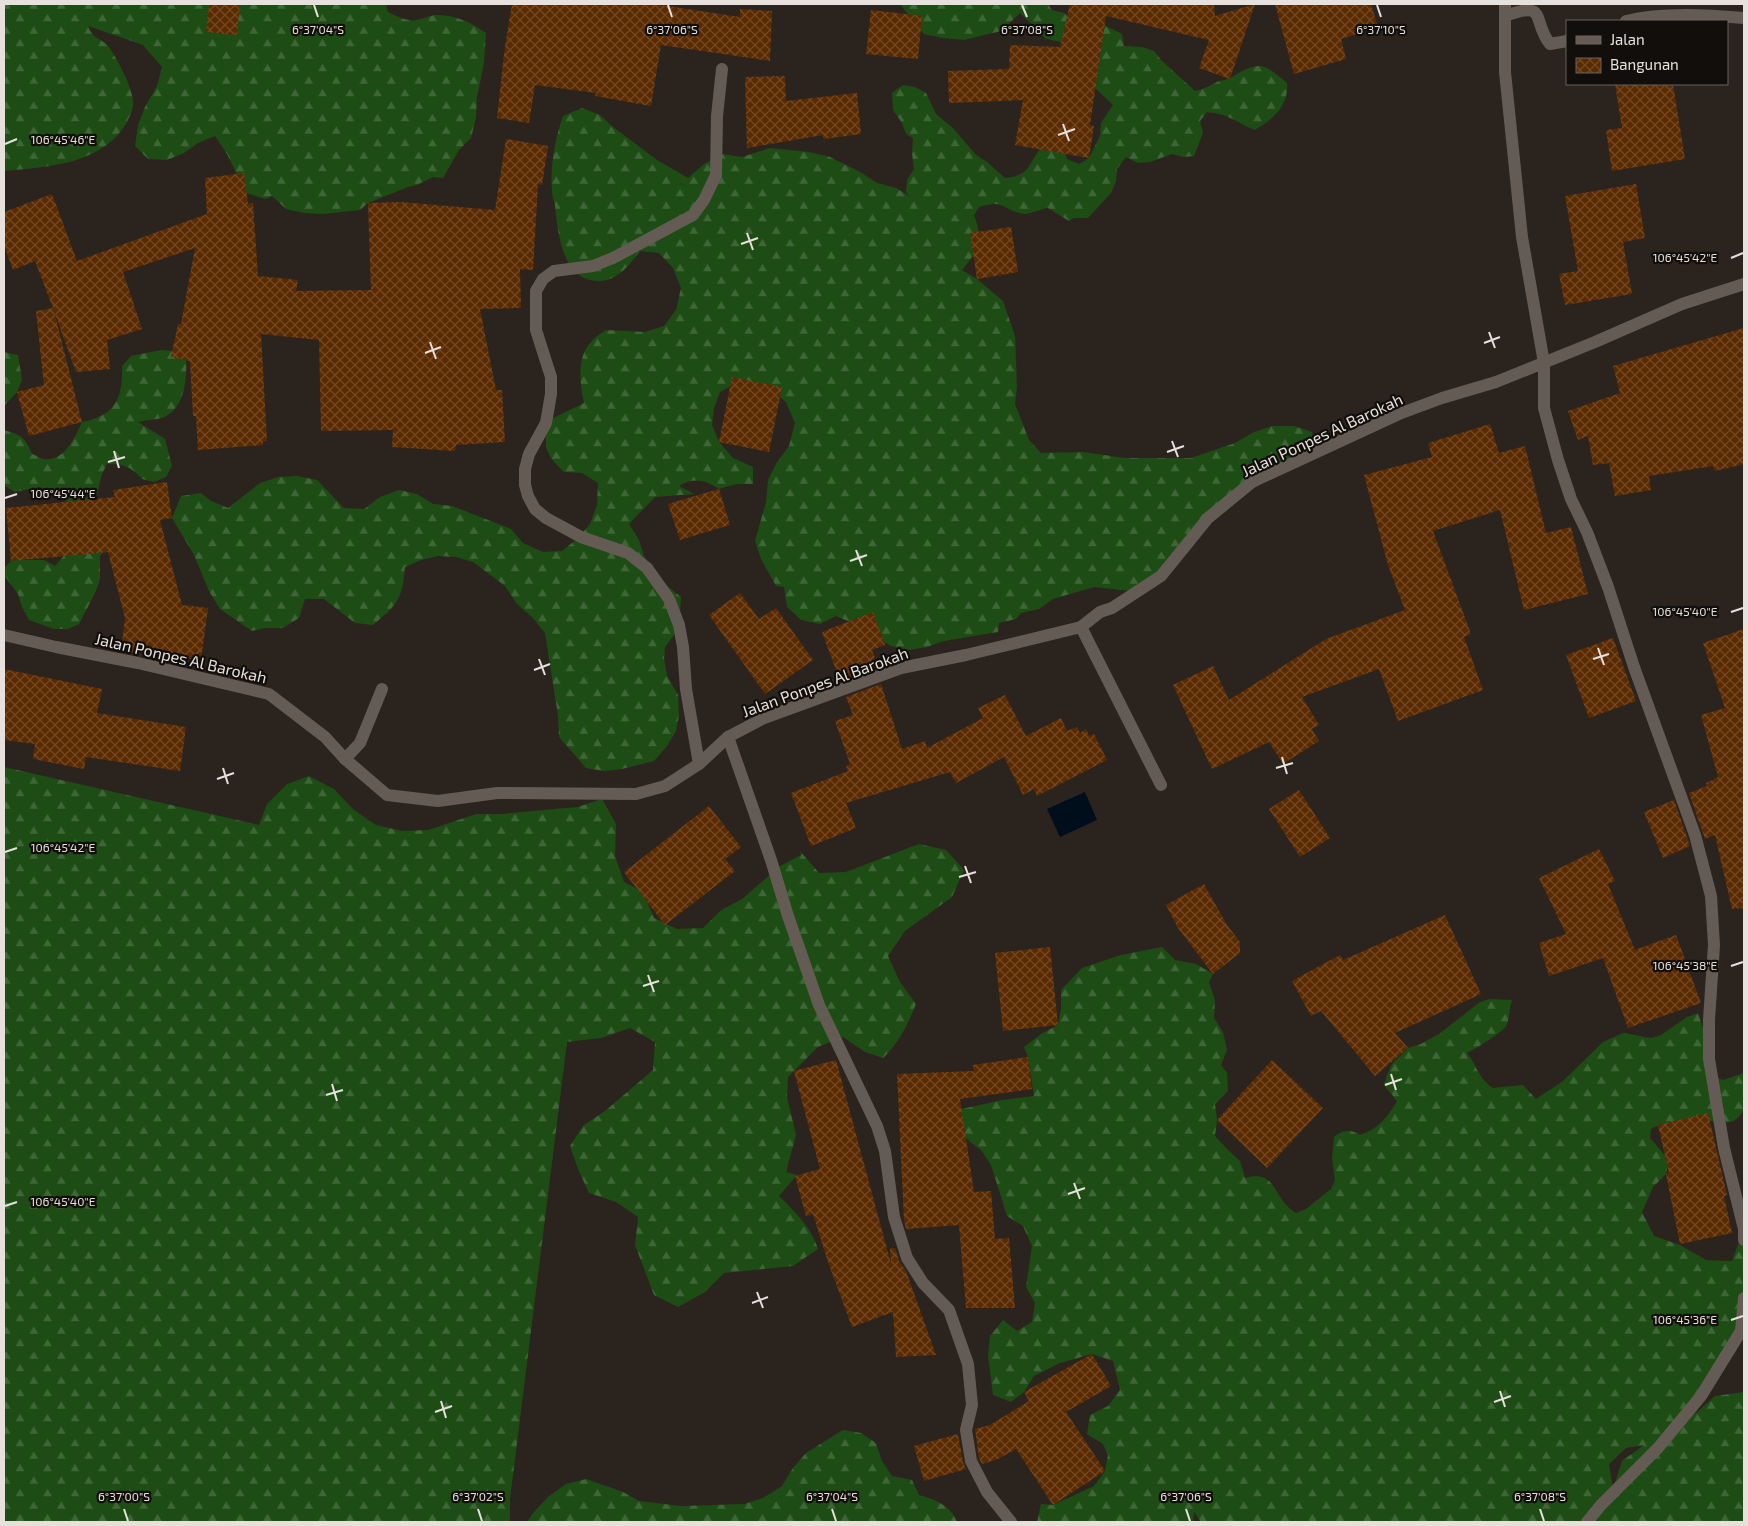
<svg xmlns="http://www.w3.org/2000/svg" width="1748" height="1526" viewBox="0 0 1748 1526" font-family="'Exo 2',sans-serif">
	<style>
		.forest { fill: url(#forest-firs); fill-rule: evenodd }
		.water { fill: #000e1c }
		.building { fill: url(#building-cross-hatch) }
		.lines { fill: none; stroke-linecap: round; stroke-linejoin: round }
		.lane { stroke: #645b55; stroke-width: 12 }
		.street { stroke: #645b55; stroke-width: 12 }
		.ticks { fill: none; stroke: #e6e1dd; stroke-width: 2 }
		.labels { text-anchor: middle; stroke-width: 4.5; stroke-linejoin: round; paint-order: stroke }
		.street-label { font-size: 16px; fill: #e6e1dd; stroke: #110e0b }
		.ticks-label { font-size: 12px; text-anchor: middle; fill: #e6e1dd; stroke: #110e0b; stroke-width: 4.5; stroke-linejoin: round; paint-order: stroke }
	</style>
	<defs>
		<pattern id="forest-firs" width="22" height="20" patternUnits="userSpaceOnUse" patternTransform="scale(1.25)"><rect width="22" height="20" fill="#1d4c14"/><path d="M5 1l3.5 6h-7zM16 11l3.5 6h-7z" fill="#3e6636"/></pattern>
		<pattern id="building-cross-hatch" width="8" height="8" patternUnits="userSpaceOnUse" patternTransform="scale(1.25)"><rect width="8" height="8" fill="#5b2a00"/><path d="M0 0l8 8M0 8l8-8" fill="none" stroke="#734925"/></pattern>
	</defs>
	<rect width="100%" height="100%" fill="#2b241e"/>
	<g class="forest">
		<path d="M4 4H386L388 12C396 16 408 22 417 20 424 19 430 15 436 15 456 15 470 22 486 33L484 63 477 97 476 118 471 138 459 150 443 178 433 177 417 185 408 187 368 203 360 210 323 214 304 213 286 209 272 196 266 199 246 193 227 154 215 136 198 143 184 153 167 160 148 159 135 146 138 125 145 107 157 86 162 67 143 45 88 26C93 40 102 38 109 47 112 51 120 65 122 70 126 77 133 94 133 102 134 110 128 120 124 127 98 165 46 167 4 171Z"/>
		<path d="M900 4H1048L1052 10 1064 13 1075 20 1100 23 1122 34 1124 46 1142 47 1154 51 1161 60 1195 91C1205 89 1209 86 1217 82 1222 80 1227 80 1232 77 1259 61 1263 62 1287 83 1289 106 1273 119 1255 130 1244 126 1240 122 1230 118 1223 114 1215 113 1207 112L1200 121 1203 133 1194 156 1183 157 1172 154 1150 162 1138 163 1126 157 1117 169 1116 181 1111 193 1088 218H1074L1069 221 1048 208C1041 209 1030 214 1025 214 1003 212 1006 198 979 207L974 215C984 242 980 248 962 270L977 279 1003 301 1015 336 1017 387 1015 404 1029 440 1041 453 1083 452 1125 458H1191L1235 443 1254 432 1272 426H1294L1312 432 1317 449 1242 492 1227 511 1209 523 1169 563 1131 591 1094 587 1053 599 1039 609 1021 613 1016 619 999 623 998 632 944 641 927 647 909 650 891 646 853 623 836 616 820 624 801 620 787 607 784 587 776 586 761 559 755 541 766 502 768 480 777 462 789 446 795 423 786 402 771 390 735 384 720 392 714 408 712 425 719 442 733 458 753 467V484H736L719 489C705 480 694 477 679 486L694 494 655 497 629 524 639 540 644 556 654 572 666 585 681 597 680 614 677 631 665 647 664 658 667 676 678 695 679 715 676 731 667 746 654 761 622 769 604 771 586 768 559 737 558 716 545 633 533 618 517 604 505 586 473 562 456 557 438 556 421 560 405 567C402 600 398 604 373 625L355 623 324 599H305L299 618 283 628H265L252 631 220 609 209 591 194 555 172 518 181 496 201 493 211 501 228 508 260 483 278 477 297 476 317 480 344 508 364 509 380 497 399 490 417 494 433 504 452 506 511 529 523 543 543 552 562 551 577 539 590 524 597 505 598 483 582 473 564 472C544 453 543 447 549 420L584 403C580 384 576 358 591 342 595 337 601 333 606 330L645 332 664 326 676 310 681 288 673 268 659 253 640 251C633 260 626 270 616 276 599 287 576 279 568 262 559 244 557 225 555 206 554 201 552 196 552 191 550 165 555 139 563 116L582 108 600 115 613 127 657 160 688 178 704 164 723 154 742 157 770 148 809 152 830 157 862 173 877 183 896 188 909 196 906 192 907 180 914 169 912 154 913 138 906 134 902 123 893 110 892 93 903 85 915 87 926 93 936 114 953 128 976 155 987 162 1005 178C1032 175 1027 164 1042 147L1064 149 1067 159 1079 164 1089 158 1100 136 1101 123 1113 105 1094 87 1072 44 1046 39 1020 13 1001 31 964 40 943 38 924 34Z"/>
		<path d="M161 350 175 351 186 358C187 379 185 410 162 418 154 420 145 420 138 422L165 439 172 466 166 477 154 482 142 479C130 466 124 464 107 464L102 474 96 498 101 509 108 547 100 556V579L96 591 79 624 68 629H54L29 620 22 607 18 594 4 575V568L11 561 16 560H44L55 566 73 545 68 502 53 492 40 487 15 492 4 485V430C21 435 25 437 32 454 35 455 40 458 43 459 65 462 75 437 82 422 116 415 123 398 122 366L131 356Z"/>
		<path d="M4 352 18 355 22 380 17 392 4 406Z"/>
		<path d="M4 767 259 825 267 804 287 784 309 776 334 789 354 810 376 825 402 831 428 830 476 814H501L578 807 602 799 616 824 615 856 624 882 643 892 654 918 677 929 703 928 720 911 742 899 780 866 801 855 800 851 819 873 846 872 919 844 946 850 964 870 952 897 905 931 888 956 900 982 916 1004C908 1024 899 1043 883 1058L865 1052 843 1037 818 1047 788 1077 787 1097 796 1135 786 1172 797 1175 779 1196C795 1212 811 1227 818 1249L793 1266 724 1273 705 1292 678 1307 654 1295 635 1245 638 1217 616 1202 589 1193 578 1169 570 1146 584 1125 605 1111 653 1070 655 1042 630 1028 601 1038 567 1042 510 1499V1522H4Z"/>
		<path d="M1162 947 1175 960 1196 964 1213 974 1209 982 1215 1000 1214 1018 1223 1032 1227 1050 1221 1065 1227 1073 1228 1091 1215 1104 1217 1120 1215 1136 1227 1149 1240 1161 1245 1178C1278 1169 1272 1199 1296 1213L1306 1209 1331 1189 1335 1180 1332 1158 1334 1137C1344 1129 1350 1129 1360 1135 1378 1129 1388 1117 1397 1101L1384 1085 1387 1075 1392 1064 1408 1048 1421 1044 1439 1034 1480 1002 1490 999 1512 1000C1509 1008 1510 1019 1506 1026 1502 1033 1475 1049 1467 1053 1478 1067 1477 1077 1493 1088L1523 1085 1536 1099 1563 1081 1603 1042 1623 1033 1651 1038 1661 1035 1687 1017 1698 1013 1707 1040 1714 1077 1723 1080 1744 1073V1108C1737 1128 1721 1122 1705 1120 1691 1119 1663 1122 1651 1129L1650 1138 1669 1160 1666 1174 1653 1187 1642 1212 1654 1236 1680 1245 1706 1260 1732 1261 1744 1228V1334L1694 1415 1715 1396 1744 1392V1522H1201L1194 1512 1193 1522H1037L1041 1504 1053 1505 1094 1486 1105 1471 1108 1455 1103 1444 1087 1434 1090 1415 1108 1406 1120 1390 1113 1361 1092 1354 1060 1363 1034 1376 1024 1392 1011 1402 993 1395 988 1355 990 1336 1003 1320 1017 1331 1032 1322 1035 1303 1026 1287 1032 1246 1023 1226 1007 1216 991 1165 981 1150 969 1141 955 1127 962 1109 1002 1100 1034 1096 1028 1057 1024 1047 1041 1034 1058 1025 1061 1008V990L1082 968 1121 955ZM1644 1445 1622 1461 1613 1489 1609 1464 1626 1448Z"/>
		<path d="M843 1430 861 1433 876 1443 882 1461 892 1476 912 1480 919 1495C935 1500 950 1504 957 1522H527L533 1513 548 1497 566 1484 586 1479 623 1492 639 1501 681 1506 744 1504 763 1498 782 1486 793 1468 806 1453Z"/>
	</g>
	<path class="water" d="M1085 792 1097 820 1060 837 1047 809Z"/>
	<g class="building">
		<path d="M209 4H240L237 35 206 32Z"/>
		<path d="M512 4H654L740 17V9L772 11 770 61 661 45 651 106 595 96 596 93 535 85 529 123 497 118 505 46Z"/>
		<path d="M1070 4H1214L1215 16 1255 4 1230 79 1199 68 1209 40 1106 16 1090 125 1094 126 1089 158 1015 145 1023 100 949 103 948 71 1009 69 1010 45 1060 47Z"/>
		<path d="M1275 4H1371L1378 27 1341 39 1346 59 1294 74Z"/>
		<path d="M871 10 922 16 918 59 866 54Z"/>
		<path d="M785 76 786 101 857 93 861 134 824 139 823 135 747 148 745 77Z"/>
		<path d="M1615 84H1673L1685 159 1612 171 1606 130 1622 128Z"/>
		<path d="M506 139 548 146 542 185 538 184 533 270 520 269 521 308 480 309 496 390H502L505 442 456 445 455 451 392 447 393 430 321 431 319 340 261 334 267 441H263V445L198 450 196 416H193L190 361 171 357 178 324H181L195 248 123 272 142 329 107 340 110 369 76 372 54 311 82 422 29 436 17 392 44 385 36 311 53 308 35 261 13 270 4 245V212L52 194 77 261 207 214 205 178 244 173 248 204 253 203 258 276 298 280 296 291 371 290 368 203 401 202 495 210Z"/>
		<path d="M1636 184 1645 238 1623 242 1632 294 1565 305 1559 274 1578 271 1565 196Z"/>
		<path d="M1011 227 1018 272 977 279 970 233Z"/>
		<path d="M1744 328V464L1715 471 1713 466 1649 476 1651 490 1615 496 1609 463 1593 465 1588 436 1578 440 1568 411 1620 393 1613 366Z"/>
		<path d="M732 377 782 387 769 452 719 442Z"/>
		<path d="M1490 424 1499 453 1525 446 1546 533 1571 527 1588 594 1524 610 1500 510 1433 531 1471 634 1464 637 1483 690 1398 721 1379 669 1302 697 1319 725 1312 729 1319 741 1283 764 1269 742 1212 769 1173 685 1213 666 1229 700 1326 639 1405 610 1388 565 1364 475 1432 457 1428 443Z"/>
		<path d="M167 482 172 518 160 520 182 605 208 608 201 660 121 651 125 618 108 552 11 561 6 508 115 497 113 490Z"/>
		<path d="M719 489 730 525 680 540 668 504Z"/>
		<path d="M740 593 759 619 776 608 813 660 765 694 709 615Z"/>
		<path d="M873 612 885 645 872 650 875 658 873 660 876 669 840 681 822 632Z"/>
		<path d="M1744 629V908L1732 909 1715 835 1705 839 1689 793 1707 786 1706 783 1718 777 1701 715 1725 708 1703 643Z"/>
		<path d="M1613 638 1636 701 1589 718 1566 655Z"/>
		<path d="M4 669 102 689 97 713 186 727 180 771 86 757 84 769 33 759 35 744 4 740Z"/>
		<path d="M881 684 902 749 925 741 927 748 983 718 978 708 1005 695 1026 736 1061 718 1067 731 1077 727 1080 733 1086 729 1089 736 1094 734 1107 760 1037 796 1034 789 1023 795 1004 757 956 783 950 772 846 803 856 828 811 846 791 793 848 771 846 766 850 764 835 721 853 715 846 697Z"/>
		<path d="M1299 790 1330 838 1300 857 1269 809Z"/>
		<path d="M1674 800 1690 846 1663 858 1644 812Z"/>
		<path d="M709 806 741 847 725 859 735 871 665 925 624 872Z"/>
		<path d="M1599 849 1615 881 1608 884 1635 950 1676 935 1701 1003 1628 1028 1603 958 1549 976 1539 943 1566 934 1539 878Z"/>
		<path d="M1204 884 1227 925 1240 942V953L1213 974 1178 928 1166 905Z"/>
		<path d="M1445 915 1481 994 1395 1033 1408 1048 1375 1076 1321 1011 1311 1016 1292 981 1340 955 1343 960Z"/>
		<path d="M1050 947 1058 1025 1003 1031 995 953Z"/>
		<path d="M1028 1057 1032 1089 960 1099 974 1192 991 1191 995 1239 1009 1238 1015 1308H966L959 1225 906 1229 904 1220 897 1074 974 1071 973 1065Z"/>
		<path d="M836 1060 891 1264 890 1249 895 1248 899 1261 906 1271 936 1355 896 1357 893 1312 852 1327 828 1262 813 1214 806 1216 795 1176 820 1169 794 1071Z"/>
		<path d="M1272 1060 1323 1108 1267 1168 1217 1120Z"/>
		<path d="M1708 1113 1727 1195 1724 1196 1732 1233 1680 1244 1666 1174 1669 1173 1658 1125Z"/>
		<path d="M1092 1354 1111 1386 1066 1412 1105 1471 1053 1505 1016 1449 998 1459 982 1464 979 1458 975 1429 990 1425 1029 1401 1024 1392Z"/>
		<path d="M958 1434 963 1462 966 1469 924 1481 914 1446Z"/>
	</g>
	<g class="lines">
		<path class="lane" d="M1081 627 1161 785"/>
		<g class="street">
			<path d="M1505 4V72L1522 237 1544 363V408L1558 460 1571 499 1587 532 1608 587 1634 667 1695 835 1711 896 1714 945 1709 1020V1059L1724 1148 1744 1229V1240"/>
			<path d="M1505 16C1549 0 1531 20 1550 44L1567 41"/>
			<path d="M1626 21C1662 12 1708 15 1744 18"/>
			<path d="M4 635 56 647 138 663 269 694 325 737 345 759 387 795 438 801 497 793 636 794 665 786 699 764 728 737 764 718 901 668 966 655 1081 627 1100 612 1112 608 1161 576 1208 518 1252 482 1399 414 1442 398 1496 382 1595 342 1682 304 1744 284"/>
			<path d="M728 737 771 860 788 916 819 1005 877 1126 885 1151 894 1217 907 1258 923 1283 949 1310 968 1364 972 1405 966 1430 971 1461 987 1492 1011 1522"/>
			<path d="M345 759 360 743 382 689"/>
			<path d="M699 764 686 689 683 647 679 625 669 599 647 568 628 553 581 537 546 518 535 509 528 496 525 485V469L529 454 546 423 551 394V377L536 330V291L543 279 554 271 593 266 613 258 693 215 704 200 716 175 717 116 722 69"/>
			<path d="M1587 1522 1601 1505 1658 1448 1701 1396 1741 1331 1744 1298"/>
		</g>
	</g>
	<path class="ticks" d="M314 5 318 17M668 5 672 17M1022 5 1027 17M1377 5 1381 17M1063 124 1069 141M1058 135 1075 129M5 144 17 139M747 233 753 250M741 244 758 238M1731 258 1743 253M1489 332 1495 348M430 342 436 359M1484 343 1500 337M425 353 441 347M1172 441 1178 457M114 451 119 468M1167 452 1184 446M108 462 125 457M5 498 17 494M856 550 862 566M850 561 867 555M1731 612 1743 608M1598 648 1604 665M539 659 545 675M1593 659 1609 654M534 670 550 664M1282 757 1287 774M223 768 228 784M1276 768 1293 763M217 779 234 773M5 852 17 848M965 866 971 883M959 877 976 872M1731 966 1743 962M648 975 654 992M643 986 659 981M1391 1074 1396 1090M332 1084 337 1101M1385 1085 1402 1079M326 1095 343 1090M1074 1183 1080 1199M1068 1194 1085 1188M5 1206 17 1202M757 1292 763 1308M752 1303 768 1297M1731 1320 1743 1316M1500 1391 1505 1407M441 1401 446 1418M1494 1402 1511 1396M435 1412 452 1406M124 1509 128 1521M478 1509 482 1521M832 1509 836 1521M1186 1509 1190 1521M1540 1509 1544 1521"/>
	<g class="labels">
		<g class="street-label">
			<text transform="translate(1322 435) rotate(-25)" y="6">Jalan Ponpes Al Barokah</text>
			<text transform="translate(181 658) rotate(13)" y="6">Jalan Ponpes Al Barokah</text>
			<text transform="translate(825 682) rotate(-20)" y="6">Jalan Ponpes Al Barokah</text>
		</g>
	</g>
	<g class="ticks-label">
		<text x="1381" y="34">6°37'10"S</text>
		<text x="318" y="34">6°37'04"S</text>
		<text x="672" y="34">6°37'06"S</text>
		<text x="1027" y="34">6°37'08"S</text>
		<text x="63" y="144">106°45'46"E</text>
		<text x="1685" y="262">106°45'42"E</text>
		<text x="63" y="498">106°45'44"E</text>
		<text x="1685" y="616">106°45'40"E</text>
		<text x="63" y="852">106°45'42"E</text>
		<text x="1685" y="970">106°45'38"E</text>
		<text x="63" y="1206">106°45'40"E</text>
		<text x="1685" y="1324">106°45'36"E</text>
		<text x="124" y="1501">6°37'00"S</text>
		<text x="478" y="1501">6°37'02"S</text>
		<text x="832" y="1501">6°37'04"S</text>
		<text x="1186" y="1501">6°37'06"S</text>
		<text x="1540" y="1501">6°37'08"S</text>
	</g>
	<rect width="1748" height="1526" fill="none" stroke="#e6e1dd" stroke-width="10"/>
	<rect x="1566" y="20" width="162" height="65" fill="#110e0b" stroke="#66625f"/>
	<rect x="1576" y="36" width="25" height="8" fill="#645b55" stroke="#66625f"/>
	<text x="1610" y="45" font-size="15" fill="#e6e1dd">Jalan</text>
	<rect x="1576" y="58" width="25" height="15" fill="url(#building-cross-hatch)" stroke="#66625f"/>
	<text x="1610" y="70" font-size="15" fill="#e6e1dd">Bangunan</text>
</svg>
